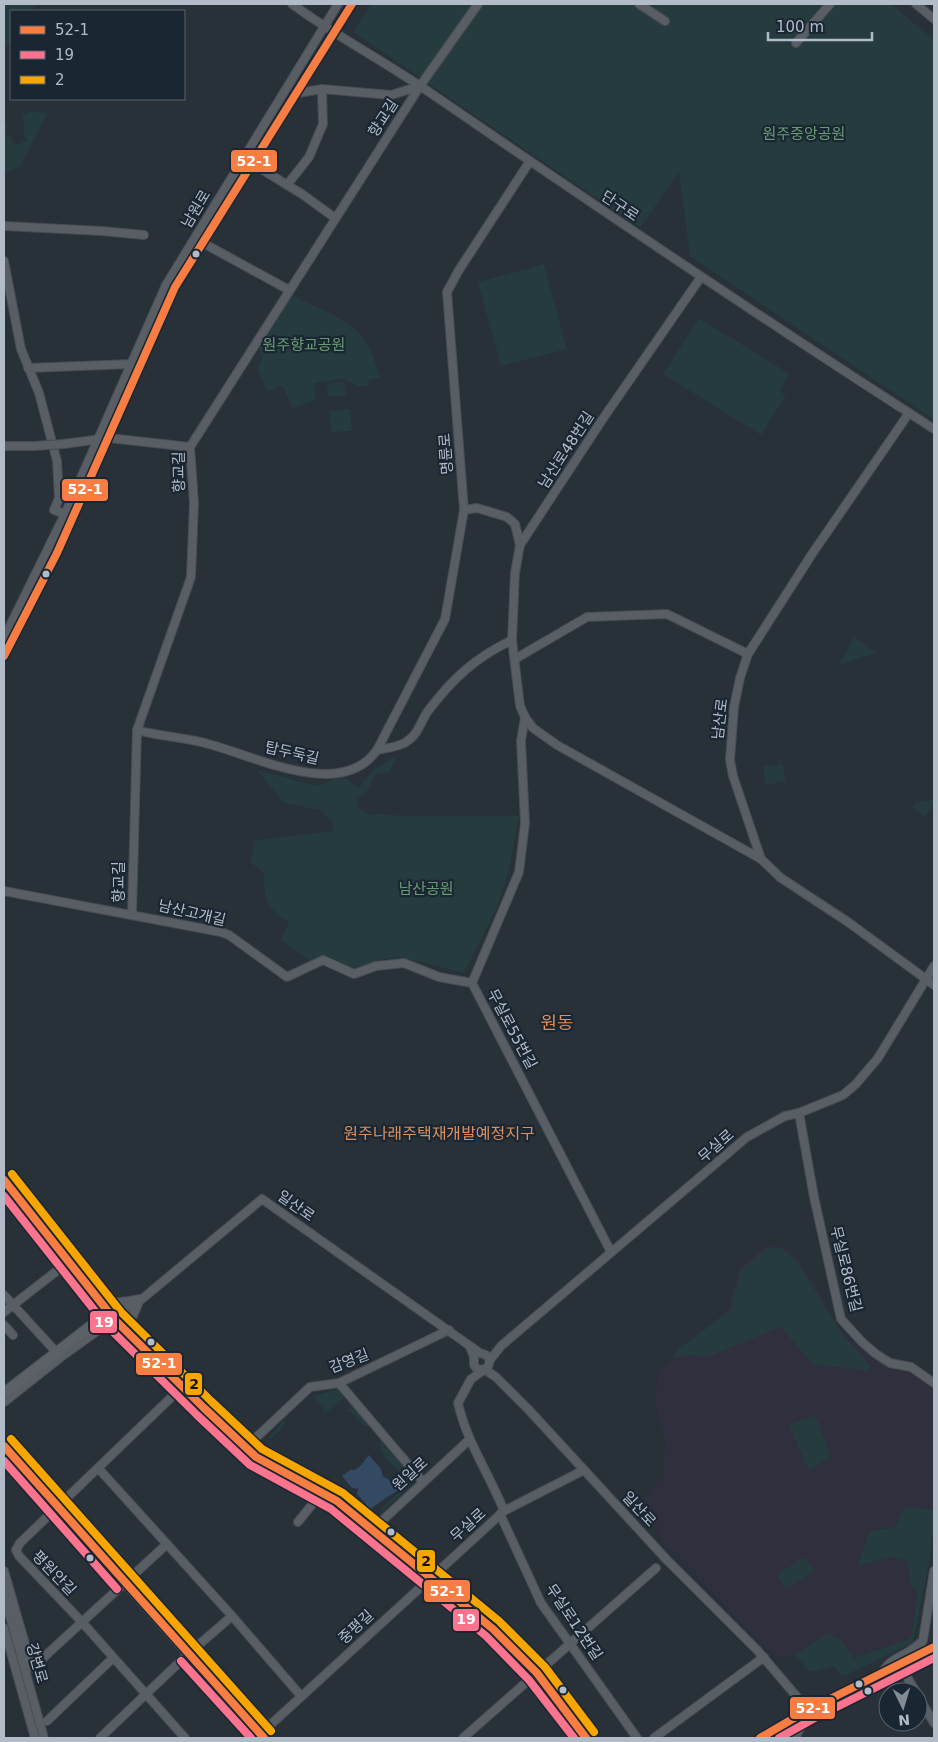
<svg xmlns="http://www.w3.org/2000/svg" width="938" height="1742" viewBox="0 0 938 1742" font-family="'DejaVu Sans','Noto Sans KR',sans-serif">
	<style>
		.medical { fill: #2f2f3e }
		.green { fill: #253b3e }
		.water { fill: #344962 }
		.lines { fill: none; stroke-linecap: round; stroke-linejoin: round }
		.stream { stroke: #344962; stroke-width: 2 }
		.minor-casing { stroke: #474c52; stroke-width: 10 }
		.major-casing { stroke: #464c54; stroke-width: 12 }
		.minor { stroke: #595e65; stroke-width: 8 }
		.major { stroke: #5b6167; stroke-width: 10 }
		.minor-bridge-casing { stroke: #474c52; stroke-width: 10; stroke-linecap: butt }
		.minor-bridge { stroke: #595e65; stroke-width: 8 }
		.bus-1-casing { stroke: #1b2633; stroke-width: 11 }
		.bus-2-casing { stroke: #1b2633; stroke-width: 11 }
		.bus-3-casing { stroke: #1b2633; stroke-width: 11 }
		.bus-1 { stroke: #f77d43; stroke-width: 8 }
		.bus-2 { stroke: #fc738d; stroke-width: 8 }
		.bus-3 { stroke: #f7a600; stroke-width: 8 }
		.bus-dot { fill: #b2bcc9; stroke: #1b2633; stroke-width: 2 }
		.labels { text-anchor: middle; stroke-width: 4.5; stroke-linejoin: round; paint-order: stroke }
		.street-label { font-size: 15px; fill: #b2bcc9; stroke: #1b2633 }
		.park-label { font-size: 15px; fill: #689c72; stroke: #1b2633 }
		.neighbourhood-label { font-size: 16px; fill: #da8f5c; stroke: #1b2633 }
		.quarter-label { font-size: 18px; fill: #da8f5c; stroke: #1b2633 }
		.line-badge { stroke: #1b2633; stroke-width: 2 }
		.badge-label { font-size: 14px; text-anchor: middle; font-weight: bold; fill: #fff }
		.pale-badge-label { font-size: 14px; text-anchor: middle; font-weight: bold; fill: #111 }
	</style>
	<rect width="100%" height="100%" fill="#283038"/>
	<path class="medical" d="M766 1245 782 1246 799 1259 843 1333 876 1361 913 1370 934 1388V1510L905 1508 895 1527 870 1531 857 1565 890 1557 908 1561 910 1586 918 1590 911 1638 853 1658 840 1639 828 1633 794 1655 776 1658 666 1545 640 1505 643 1499 663 1476 665 1441 655 1403 658 1372 681 1354 728 1308 738 1269Z"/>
	<g class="green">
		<path d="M4 4H34L33 9 11 11V43L4 48Z"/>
		<path d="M371 4H892L934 41V420L690 256 679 172 640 228 353 32Z"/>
		<path d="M33 111 48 113 20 167 4 174V125L7 123 6 135 12 138V144L15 145 27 141 23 129 25 127 22 115Z"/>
		<path d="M544 264 567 349 501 366 478 282Z"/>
		<path d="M294 296C315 307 344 317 361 335 371 347 376 363 380 378L369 380 367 386H358L344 379 314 383 316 400 293 408 282 385 267 392 257 368 262 359 258 345 289 297Z"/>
		<path d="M699 318 790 374 780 391 786 396 761 435 663 374Z"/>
		<path d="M344 382 346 395 328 397 327 384Z"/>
		<path d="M350 409 352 431 331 432 329 411Z"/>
		<path d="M854 637 876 653 838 665Z"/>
		<path d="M398 755 389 772 375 775 367 792 358 799 357 804 360 809 372 815 383 814 403 816H519L509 871 496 910 464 973 400 957 385 959 351 969C338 961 323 952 309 960L281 940 289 922C265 907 264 901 264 873L250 862 255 840 333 831V823L319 810 284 803 257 770 317 786 343 776 358 788 373 770Z"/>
		<path d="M783 764 786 781 766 785 763 767Z"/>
		<path d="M934 799V803L925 817 912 808 916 803Z"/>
		<path d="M767 1248H781L796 1260 843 1335 871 1366 869 1371 812 1364 781 1327 710 1356 687 1355 672 1358 679 1349 730 1310 741 1269Z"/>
		<path d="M337 1389 344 1398 323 1415 324 1408 312 1396Z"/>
		<path d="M348 1400 375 1431V1432H373L369 1426 363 1425 350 1411 344 1413 351 1408Z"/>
		<path d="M815 1415 831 1457 809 1471 789 1425Z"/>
		<path d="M283 1421 285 1423 283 1428 271 1439 268 1438Z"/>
		<path d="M381 1441 414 1476 415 1481 380 1514 381 1508 403 1489 401 1473 383 1456 379 1442Z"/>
		<path d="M905 1507 934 1510V1529L929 1563 913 1643 842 1677 834 1666 810 1672 794 1655 828 1633 840 1639 854 1658 911 1638 918 1590 910 1586 908 1561 890 1557 857 1566 870 1531 895 1527Z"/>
		<path d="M804 1557 814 1571 786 1589 777 1575Z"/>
	</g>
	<path class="water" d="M369 1455 381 1469 383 1477 387 1478 398 1490 370 1509 357 1494 358 1489 352 1488 342 1476 350 1470C360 1471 363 1461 369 1455Z"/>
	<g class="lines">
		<path class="stream" d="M393 1485 407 1478"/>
		<g class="minor-casing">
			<g id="minor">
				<path d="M292 4C337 37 386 62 432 94 598 208 764 320 934 429"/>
				<path d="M639 4 665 21"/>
				<path d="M916 4 934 19"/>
				<path d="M796 43 830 4"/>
				<path d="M298 93 322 89 391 95 420 86"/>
				<path d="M253 164 302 194 335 218"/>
				<path d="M287 185 309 157 323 124 322 89"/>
				<path d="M4 226 102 231 144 235"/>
				<path d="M203 243 289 290"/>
				<path d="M4 261 21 349 39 393 57 461 59 498 54 510 65 514"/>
				<path d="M701 277 602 420 520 545 515 573 512 640 520 706 525 717 533 728 557 745 761 859"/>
				<path d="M28 368 131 364"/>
				<path d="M909 413 812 554 748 654 740 678 734 707 730 760 733 776 761 859 781 878 848 922 934 985"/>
				<path d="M63 444 109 438 190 447"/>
				<path d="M4 446H34"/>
				<path d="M464 510 477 508 507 517 515 524 520 545"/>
				<path d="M4 638 65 514 166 285 338 4"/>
				<path d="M4 656 57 553 175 287 352 4"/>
				<path d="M515 659 587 617 667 614 748 654"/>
				<path d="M137 730C158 736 180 737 201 742 250 753 340 803 377 750L445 619 464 510 447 292 459 270 530 161"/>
				<path d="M377 750C386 748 399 747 406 742 419 734 420 722 428 711 453 678 475 658 512 640"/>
				<path d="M4 891 221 932 229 935 287 977 323 960 354 974 376 966 404 963 439 977 472 983"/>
				<path d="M132 914 137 730 191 577 194 503 190 447 420 86 478 4"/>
				<path d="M472 983 611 1252"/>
				<path d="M472 983 519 872 525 823 521 741 525 717"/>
				<path d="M799 1113 814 1197 841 1319 862 1342 876 1354 890 1363 911 1367 934 1383"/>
				<path d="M4 1180 114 1319"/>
				<path d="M4 1295 57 1353"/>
				<path d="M98 1297C111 1305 126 1302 140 1299"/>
				<path d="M4 1312 67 1263"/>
				<path d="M4 1325 13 1335"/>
				<path d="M130 1335V1323L138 1304"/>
				<path d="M470 1347 474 1357V1365L477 1369 483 1370"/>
				<path d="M484 1369 496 1377 528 1409 666 1559 758 1651 814 1717"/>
				<path d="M339 1383 423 1482"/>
				<path d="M182 1387 20 1543 16 1550 19 1556 81 1621 185 1738"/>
				<path d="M4 1402 61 1357 142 1299 262 1199 480 1353 486 1355 490 1360"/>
				<path d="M246 1447 310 1387 339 1383 449 1330"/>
				<path d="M251 1463 256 1457"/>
				<path d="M99 1469 232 1616 301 1696"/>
				<path d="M504 1511C489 1473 467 1443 458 1403L471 1379 488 1367 490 1360 501 1346 747 1137 785 1116 799 1113 843 1095 856 1084 878 1058 934 966"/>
				<path d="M500 1514 541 1603 637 1738"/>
				<path d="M298 1522 322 1492"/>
				<path d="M372 1530 469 1440"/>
				<path d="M4 1571 32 1668 167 1544"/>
				<path d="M4 1595 44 1738"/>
				<path d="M4 1628 35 1738"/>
				<path d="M916 1657 923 1640 934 1571"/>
				<path d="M907 1668 904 1672 916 1692"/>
				<path d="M883 1672C890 1657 908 1656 920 1643"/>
				<path d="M918 1696 934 1723"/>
				<path d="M47 1721 113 1658"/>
				<path d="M100 1738 188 1654 232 1616"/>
				<path d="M256 1738 504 1511 584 1470"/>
				<path d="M463 1738 656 1568"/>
				<path d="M654 1738 764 1657"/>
				<path d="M760 1738 808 1710 934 1647"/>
				<path d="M774 1738 934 1657"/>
				<path d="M795 1738 803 1723"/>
			</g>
		</g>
		<g class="major-casing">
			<g id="major">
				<path d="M4 1393 101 1318 114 1319 256 1457 337 1501 493 1629 537 1673 586 1738"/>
				<path d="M4 1446 264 1738"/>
			</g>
		</g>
		<use href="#minor" class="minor"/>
		<use href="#major" class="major"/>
		<g class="minor-bridge-casing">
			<path id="minor-bridge" d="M34 446 63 444"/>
		</g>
		<use href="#minor-bridge" class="minor-bridge"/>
		<g class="bus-1-casing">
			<g id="bus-1">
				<path d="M4 656 57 553 175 287 352 4"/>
				<path d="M4 1180 114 1319 204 1408 256 1457 337 1501 493 1629 537 1673 586 1738"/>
				<path d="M4 1446 264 1738"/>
				<path d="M760 1738 808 1710 934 1647"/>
			</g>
		</g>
		<g class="bus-2-casing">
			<g id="bus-2">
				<path d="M4 1196 106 1325 197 1415 250 1465 331 1509 486 1636 529 1680 574 1738"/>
				<path d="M4 1461 117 1589"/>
				<path d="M181 1661 251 1738"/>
				<path d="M779 1738 813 1719 934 1658"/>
			</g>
		</g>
		<g class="bus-3-casing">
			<g id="bus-3">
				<path d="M12 1174 121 1312 211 1401 262 1449 343 1493 499 1621 545 1667 594 1732"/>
				<path d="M11 1439 271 1731"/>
			</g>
		</g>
		<use href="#bus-1" class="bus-1"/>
		<use href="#bus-2" class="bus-2"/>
		<use href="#bus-3" class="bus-3"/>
	</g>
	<g class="bus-dot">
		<circle cx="196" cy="254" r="4.5"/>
		<circle cx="46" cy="574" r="4.5"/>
		<circle cx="151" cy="1342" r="4.5"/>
		<circle cx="391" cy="1532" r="4.5"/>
		<circle cx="90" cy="1558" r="4.5"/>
		<circle cx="859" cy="1684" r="4.5"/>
		<circle cx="563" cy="1690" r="4.5"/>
		<circle cx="868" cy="1691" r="4.5"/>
	</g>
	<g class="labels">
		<g class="street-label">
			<text transform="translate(383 118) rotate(-57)" y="5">향교길</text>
			<text transform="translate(620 206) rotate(34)" y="5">단구로</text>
			<text transform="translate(196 209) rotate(-59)" y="5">남원로</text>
			<text transform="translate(566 450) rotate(-57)" y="5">남산로48번길</text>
			<text transform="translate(446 454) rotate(-94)" y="5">명륜로</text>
			<text transform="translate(179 472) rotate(-91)" y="5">향교길</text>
			<text transform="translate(720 719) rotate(-83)" y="5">남산로</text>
			<text transform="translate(292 753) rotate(13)" y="5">탑두둑길</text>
			<text transform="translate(119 882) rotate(-90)" y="5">향교길</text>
			<text transform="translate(192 913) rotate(13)" y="5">남산고개길</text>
			<text transform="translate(512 1029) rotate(62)" y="5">무실로55번길</text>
			<text transform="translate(716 1146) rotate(-41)" y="5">무실로</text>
			<text transform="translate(296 1206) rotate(35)" y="5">일산로</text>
			<text transform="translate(846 1269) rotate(76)" y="5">무실로86번길</text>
			<text transform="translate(349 1361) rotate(-21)" y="5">감영길</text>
			<text transform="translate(410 1474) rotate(-42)" y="5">원일로</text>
			<text transform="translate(639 1509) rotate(47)" y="5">일산로</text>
			<text transform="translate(468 1525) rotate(-42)" y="5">무실로</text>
			<text transform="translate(54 1573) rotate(46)" y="5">평원안길</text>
			<text transform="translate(574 1622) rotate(56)" y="5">무실로12번길</text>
			<text transform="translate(356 1627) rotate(-43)" y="5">중평길</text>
			<text transform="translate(37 1663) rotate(74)" y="5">강변로</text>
		</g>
		<g class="park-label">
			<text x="804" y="139">원주중앙공원</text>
			<text x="304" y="350">원주향교공원</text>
			<text x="426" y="894">남산공원</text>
		</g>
		<g class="neighbourhood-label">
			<text x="439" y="1139">원주나래주택재개발예정지구</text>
		</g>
		<g class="quarter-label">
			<text x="557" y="1029">원동</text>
		</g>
	</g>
	<g class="line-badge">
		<rect x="230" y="149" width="48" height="24" rx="5" fill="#f77d43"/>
		<rect x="61" y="478" width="48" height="24" rx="5" fill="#f77d43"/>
		<rect x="89" y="1310" width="29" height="24" rx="5" fill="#fc738d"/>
		<rect x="135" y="1352" width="48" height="24" rx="5" fill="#f77d43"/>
		<rect x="184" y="1372" width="19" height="24" rx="5" fill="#f7a600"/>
		<rect x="416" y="1549" width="20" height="24" rx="5" fill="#f7a600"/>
		<rect x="423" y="1579" width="48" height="24" rx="5" fill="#f77d43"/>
		<rect x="452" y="1608" width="28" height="24" rx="5" fill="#fc738d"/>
		<rect x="789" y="1696" width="47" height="24" rx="5" fill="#f77d43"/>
	</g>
	<g class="badge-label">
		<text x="254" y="166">52-1</text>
		<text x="85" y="494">52-1</text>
		<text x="104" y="1327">19</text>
		<text x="159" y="1368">52-1</text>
		<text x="447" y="1596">52-1</text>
		<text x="466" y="1624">19</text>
		<text x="813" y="1713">52-1</text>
	</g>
	<g class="pale-badge-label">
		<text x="194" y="1389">2</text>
		<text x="426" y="1566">2</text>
	</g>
	<rect width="938" height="1742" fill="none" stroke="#b2bcc9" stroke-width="10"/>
	<rect x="10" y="10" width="175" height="90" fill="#1b2633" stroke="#57626f"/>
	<rect x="20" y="26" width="25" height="8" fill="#f77d43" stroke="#57626f"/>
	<text x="55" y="35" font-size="15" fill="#b2bcc9">52-1</text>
	<rect x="20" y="51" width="25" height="8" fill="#fc738d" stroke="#57626f"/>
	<text x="55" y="60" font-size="15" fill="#b2bcc9">19</text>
	<rect x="20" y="76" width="25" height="8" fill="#f7a600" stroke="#57626f"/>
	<text x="55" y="85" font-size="15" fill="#b2bcc9">2</text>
	<g transform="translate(903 1707) rotate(175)"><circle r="24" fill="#1b2633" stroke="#57626f"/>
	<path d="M0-4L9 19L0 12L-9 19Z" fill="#828b96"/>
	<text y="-8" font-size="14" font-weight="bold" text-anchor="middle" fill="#b2bcc9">N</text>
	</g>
	<path d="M768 32v8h104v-8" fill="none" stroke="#b2bcc9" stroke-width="2.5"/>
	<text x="776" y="32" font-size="15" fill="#b2bcc9" stroke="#1b2633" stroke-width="4" paint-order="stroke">100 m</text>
</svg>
